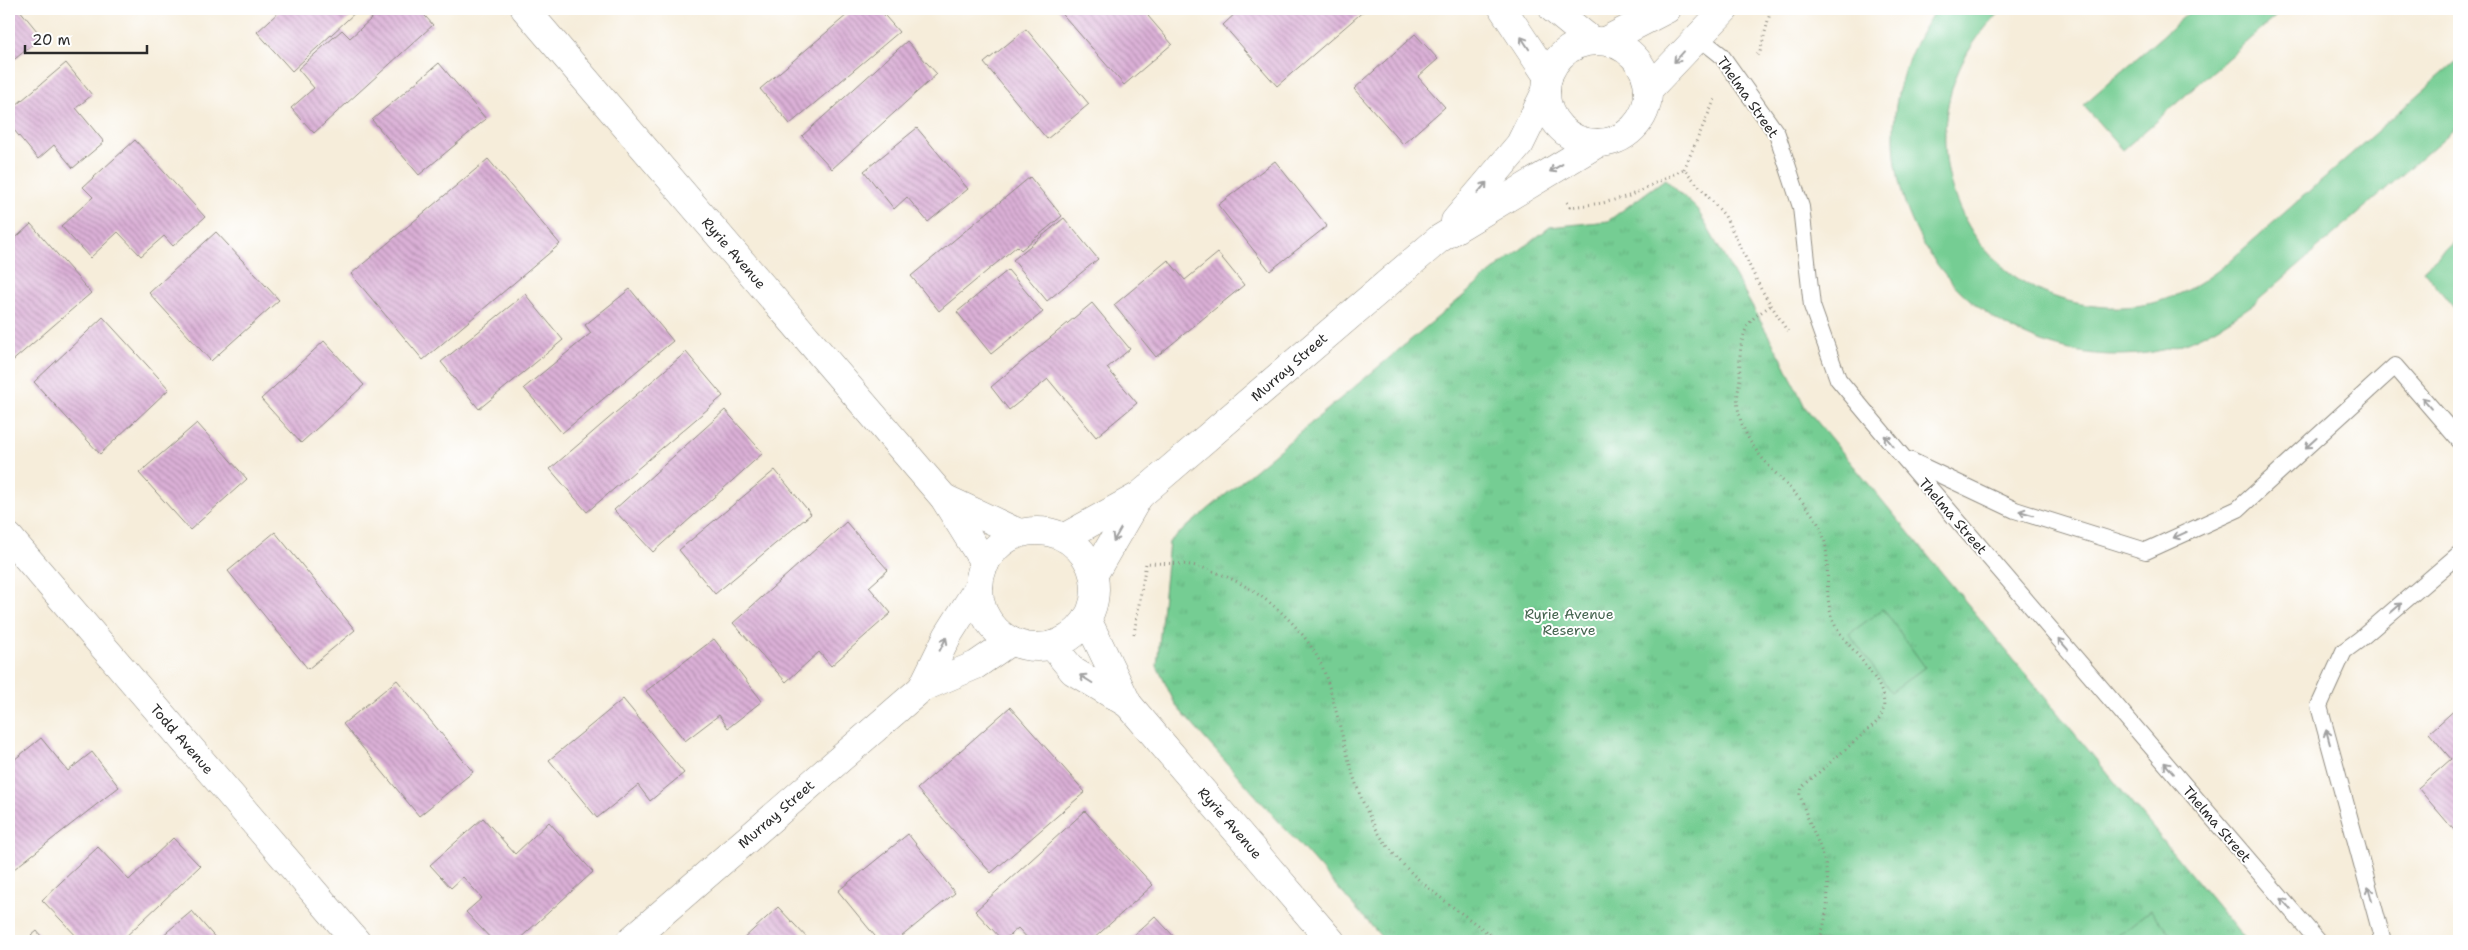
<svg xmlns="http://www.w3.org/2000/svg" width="2468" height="950" viewBox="0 0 2468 950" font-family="'Shantell Sans',sans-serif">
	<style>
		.park { fill: url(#park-tufts); stroke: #507c5f }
		.pitch { fill: #74cd93; stroke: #507c5f }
		.building { fill: url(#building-back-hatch) }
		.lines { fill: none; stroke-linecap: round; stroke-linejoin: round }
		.service-casing { stroke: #908c82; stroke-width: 18 }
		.minor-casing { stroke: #908c82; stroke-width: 29 }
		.secondary-casing { stroke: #908c82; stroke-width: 29 }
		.path { stroke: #908c82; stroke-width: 3; stroke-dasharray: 1 4; stroke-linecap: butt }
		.service { stroke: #fff; stroke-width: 16 }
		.minor { stroke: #fff; stroke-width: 28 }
		.secondary { stroke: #fff; stroke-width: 28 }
		.oneway { stroke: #a0a0a0 }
		.labels { text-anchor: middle; stroke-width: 4; stroke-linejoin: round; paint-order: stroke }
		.street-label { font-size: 14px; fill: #2b2b2b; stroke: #fff }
		.park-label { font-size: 14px; fill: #45644f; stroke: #fff }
	</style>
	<defs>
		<pattern id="park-tufts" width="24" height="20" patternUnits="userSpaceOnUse" patternTransform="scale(1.25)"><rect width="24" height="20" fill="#74cd93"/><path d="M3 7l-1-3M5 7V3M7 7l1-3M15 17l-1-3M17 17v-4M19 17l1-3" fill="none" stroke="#65b07f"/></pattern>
		<pattern id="building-back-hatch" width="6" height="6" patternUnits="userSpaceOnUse" patternTransform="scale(1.25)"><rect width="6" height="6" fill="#dbb0d7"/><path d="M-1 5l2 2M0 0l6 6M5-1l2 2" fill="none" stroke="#b28faf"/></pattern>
	</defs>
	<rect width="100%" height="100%" fill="#fff"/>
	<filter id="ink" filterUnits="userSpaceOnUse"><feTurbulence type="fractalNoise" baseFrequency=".02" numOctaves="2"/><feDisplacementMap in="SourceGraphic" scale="10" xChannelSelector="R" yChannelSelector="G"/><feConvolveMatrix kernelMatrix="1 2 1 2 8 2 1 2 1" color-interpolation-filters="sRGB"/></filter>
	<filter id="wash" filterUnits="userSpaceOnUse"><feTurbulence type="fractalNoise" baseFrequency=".0096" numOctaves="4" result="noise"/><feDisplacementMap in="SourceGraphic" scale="20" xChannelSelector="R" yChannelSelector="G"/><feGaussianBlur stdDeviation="1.12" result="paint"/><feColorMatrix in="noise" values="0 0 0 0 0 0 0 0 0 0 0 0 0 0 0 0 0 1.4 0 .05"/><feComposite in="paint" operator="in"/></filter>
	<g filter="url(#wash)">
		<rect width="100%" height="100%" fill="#f6edda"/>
		<path class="park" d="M1665 179 1697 209 1783 361 1805 407 2246 941H1385L1176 706 1157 666 1169 542 1499 266 1550 227 1608 221Z"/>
		<g class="pitch">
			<path d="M1936 9H2004C1896 103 1943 283 2087 305 2114 309 2142 308 2169 298 2190 291 2207 279 2224 266L2459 59V125L2255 303C2222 326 2188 347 2147 353 2007 372 1881 256 1895 113 1899 75 1915 40 1936 9Z"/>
			<path d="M2193 9H2284L2123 150 2083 105Z"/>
			<path d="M2459 237V314L2423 270Z"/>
			<path d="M1883 609 1925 667 1891 692 1849 634Z"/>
			<path d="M2150 910 2175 941H2111Z"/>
		</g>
		<g id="blocks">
			<g class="building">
				<path d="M9 9H19L42 37 10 63Z"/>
				<path d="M282 9H359L292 71 257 32Z"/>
				<path d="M382 9H419L433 25 314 133 291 108 314 88 298 69 342 30 350 38Z"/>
				<path d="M854 9H879L899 32 790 124 760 89Z"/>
				<path d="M1058 9H1156L1148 16 1172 44 1124 85Z"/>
				<path d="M1240 9H1366L1277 86 1223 25Z"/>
				<path d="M1026 29 1089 104 1047 139 984 63Z"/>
				<path d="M1415 34 1438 59 1418 77 1445 107 1403 144 1354 89Z"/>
				<path d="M907 41 937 74 832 169 802 136Z"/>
				<path d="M66 63 92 95 76 108 104 142 73 168 54 145 38 159 9 124V111Z"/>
				<path d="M439 63 486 119 419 175 372 120Z"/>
				<path d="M917 128 968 189 928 222 907 197 894 209 864 171Z"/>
				<path d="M135 140 205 217 173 246 164 236 141 256 118 232 90 258 61 226 93 197 83 187Z"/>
				<path d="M488 159 560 244 423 360 351 274Z"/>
				<path d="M1275 161 1327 226 1270 271 1218 205Z"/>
				<path d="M1030 177 1062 216 1021 250 1017 246 939 311 911 276Z"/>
				<path d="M1064 218 1098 259 1047 301 1013 260Z"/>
				<path d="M31 224 91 293 9 364V244Z"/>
				<path d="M216 232 279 300 211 361 149 293Z"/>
				<path d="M1218 253 1244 285 1156 357 1114 305 1168 260 1185 280Z"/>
				<path d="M1008 270 1043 312 991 354 957 312Z"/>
				<path d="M630 289 673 341 562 433 524 388 591 333 585 325Z"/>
				<path d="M525 294 563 340 479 409 441 362Z"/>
				<path d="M1092 303 1130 349 1107 368 1137 403 1096 437 1048 379 1009 410 991 387Z"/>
				<path d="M103 317 169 389 100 454 34 382Z"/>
				<path d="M324 341 364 385 301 443 261 399Z"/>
				<path d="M686 352 723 396 587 512 550 469Z"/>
				<path d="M725 410 763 453 653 552 614 510Z"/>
				<path d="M197 423 247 479 190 530 139 473Z"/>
				<path d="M775 470 811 514 715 594 679 550Z"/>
				<path d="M846 522 888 570 869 587 891 613 831 666 819 652 786 682 733 623Z"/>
				<path d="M275 532 355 630 308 669 228 571Z"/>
				<path d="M714 639 762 701 728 728 719 715 685 741 646 691Z"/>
				<path d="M397 680 473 772 419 816 343 724Z"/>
				<path d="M623 699 684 773 650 801 638 785 597 818 549 760Z"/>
				<path d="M2459 706V836L2418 788 2451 759 2429 733Z"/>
				<path d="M1010 707 1085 792 991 873 917 789Z"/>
				<path d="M41 738 68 771 92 752 119 787 14 869 9 862V764Z"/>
				<path d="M1085 811 1153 885 1091 941H1030L1018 928 1003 941 975 911Z"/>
				<path d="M483 818 515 854 549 822 593 872 517 941H493L466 912 482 898 463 877 451 888 430 865Z"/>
				<path d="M908 834 955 893 896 941H879L838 891Z"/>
				<path d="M173 838 200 866 121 941H81L42 900 98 847 129 880Z"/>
				<path d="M778 907 810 941H741Z"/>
				<path d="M192 911 218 941H156Z"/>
				<path d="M1155 916 1178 941H1128Z"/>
				<path d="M37 931 45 941H25Z"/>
			</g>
		</g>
	</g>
	<g filter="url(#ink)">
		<use href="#blocks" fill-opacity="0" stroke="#908c82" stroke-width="1"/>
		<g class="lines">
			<g class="service-casing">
				<g id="service">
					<path d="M1697 36 1721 55 1777 134 1801 207 1812 306 1838 379 1903 457 2318 941"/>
					<path d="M1909 460 2015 510 2146 551 2238 509 2395 366 2459 440"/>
					<path d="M2383 941 2319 706 2344 651 2359 640 2459 554"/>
				</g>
			</g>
			<g class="minor-casing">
				<g id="minor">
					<path d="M525 9 944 498 985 564"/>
					<path d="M1605 41 1667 9"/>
					<path d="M1648 90 1725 9"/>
					<path d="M944 498 1019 533"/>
					<path d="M9 537 356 941"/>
					<path d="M1087 619 1128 704 1331 941"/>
					<path d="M1052 645 1073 671 1128 704"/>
				</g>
			</g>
			<g class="secondary-casing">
				<g id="secondary">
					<path d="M1503 9 1548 77"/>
					<path d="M1553 9 1591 40"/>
					<circle cx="1597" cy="92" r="51"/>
					<path d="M1455 221 1520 144 1546 91"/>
					<circle cx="1037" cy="589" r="58"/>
					<path d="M1065 537 1139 496 1439 239 1598 143"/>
					<path d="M1094 574 1138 498"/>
					<path d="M922 688 948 635 979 586"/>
					<path d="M630 941 922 688 976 665 1011 641"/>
				</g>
			</g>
			<g class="path">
				<path d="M1757 55 1760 52 1771 9"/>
				<path d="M1684 169 1715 99"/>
				<path d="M1567 202 1570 207 1603 203 1629 196 1684 169 1725 216 1761 289 1788 332"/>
				<path d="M1770 306C1765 310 1757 314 1752 320 1740 333 1739 358 1740 374 1740 385 1736 396 1738 408 1745 458 1796 484 1819 525 1835 556 1820 594 1835 625 1849 652 1901 690 1878 721L1802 787 1800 794C1805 817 1818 837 1824 860 1831 887 1828 916 1819 941"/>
				<path d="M1134 634 1146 563C1164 564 1186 562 1203 568 1252 582 1307 624 1325 674 1344 729 1347 780 1378 832 1407 880 1456 907 1498 941"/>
			</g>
			<use href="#service" class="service"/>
			<use href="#minor" class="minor"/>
			<use href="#secondary" class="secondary"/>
		</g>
		<defs><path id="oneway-shaft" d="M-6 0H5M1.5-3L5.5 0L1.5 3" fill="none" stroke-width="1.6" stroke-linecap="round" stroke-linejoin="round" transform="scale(1.25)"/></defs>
		<g class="oneway">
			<use href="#oneway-shaft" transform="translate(1525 43) rotate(-123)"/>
			<use href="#oneway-shaft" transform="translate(1679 57) rotate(132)"/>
			<use href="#oneway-shaft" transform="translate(1556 168) rotate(149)"/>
			<use href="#oneway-shaft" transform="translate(1482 188) rotate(-50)"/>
			<use href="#oneway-shaft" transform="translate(2427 403) rotate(-131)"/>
			<use href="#oneway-shaft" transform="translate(1889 441) rotate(-129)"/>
			<use href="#oneway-shaft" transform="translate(2311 443) rotate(138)"/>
			<use href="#oneway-shaft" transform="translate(2026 513) rotate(-163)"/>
			<use href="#oneway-shaft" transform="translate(1117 535) rotate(120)"/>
			<use href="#oneway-shaft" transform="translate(2180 535) rotate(156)"/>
			<use href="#oneway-shaft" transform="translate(2396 608) rotate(-41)"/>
			<use href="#oneway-shaft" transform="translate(943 644) rotate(-63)"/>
			<use href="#oneway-shaft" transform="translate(2063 644) rotate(-131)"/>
			<use href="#oneway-shaft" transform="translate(1086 679) rotate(-148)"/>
			<use href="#oneway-shaft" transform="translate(2328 737) rotate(-105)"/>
			<use href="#oneway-shaft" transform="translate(2169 768) rotate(-131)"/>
			<use href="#oneway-shaft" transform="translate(2370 894) rotate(-105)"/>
			<use href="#oneway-shaft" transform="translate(2286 904) rotate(-131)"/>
		</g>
	</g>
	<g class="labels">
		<g class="street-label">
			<text transform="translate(1748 97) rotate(55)" y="5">Thelma Street</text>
			<text transform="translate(734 253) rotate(49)" y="5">Ryrie Avenue</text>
			<text transform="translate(1289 367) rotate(-41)" y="5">Murray Street</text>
			<text transform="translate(1953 516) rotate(49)" y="5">Thelma Street</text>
			<text transform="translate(182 739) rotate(49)" y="5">Todd Avenue</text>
			<text transform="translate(776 814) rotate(-41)" y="5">Murray Street</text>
			<text transform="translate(1230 823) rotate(49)" y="5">Ryrie Avenue</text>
			<text transform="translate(2217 824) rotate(49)" y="5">Thelma Street</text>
		</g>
		<g class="park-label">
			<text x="1569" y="619">Ryrie Avenue<tspan x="1569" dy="16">Reserve</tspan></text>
		</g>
	</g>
	<rect width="2468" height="950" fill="none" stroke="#fff" stroke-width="30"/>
	<path d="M25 45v8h122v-8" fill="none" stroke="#2b2b2b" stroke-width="2.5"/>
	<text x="32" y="45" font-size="15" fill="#2b2b2b" stroke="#ffffff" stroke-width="4" paint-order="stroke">20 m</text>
</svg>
